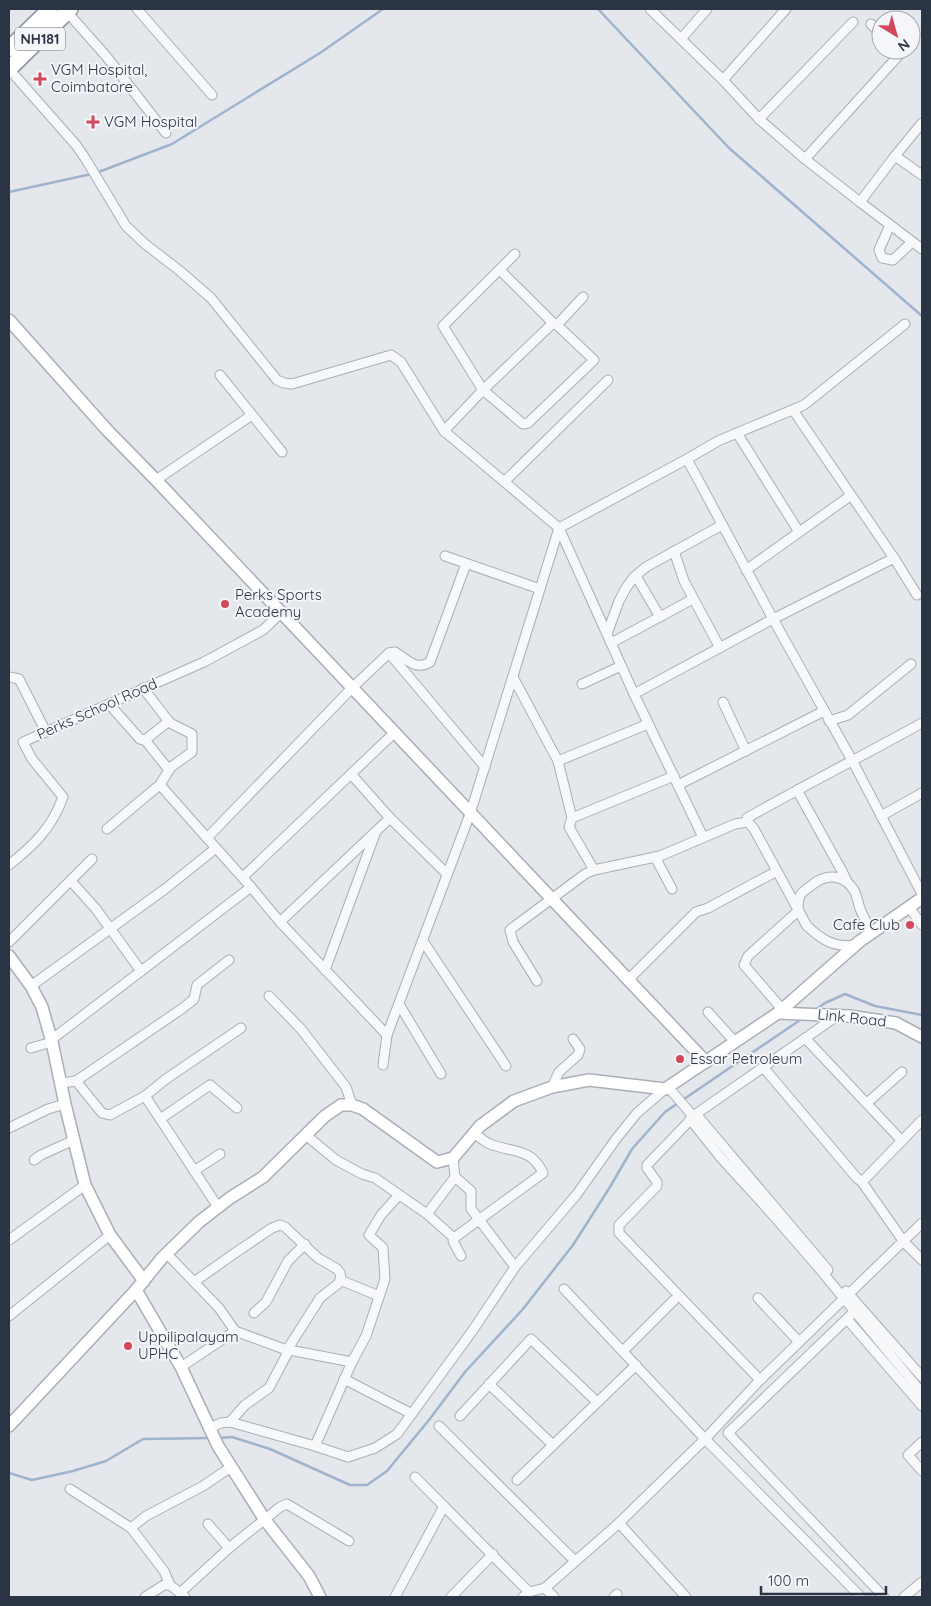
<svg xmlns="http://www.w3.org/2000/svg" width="931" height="1606" viewBox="0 0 931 1606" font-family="Quicksand,sans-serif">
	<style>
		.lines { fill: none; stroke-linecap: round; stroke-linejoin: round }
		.stream { stroke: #9fb4cc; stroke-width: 2.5 }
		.street-casing { stroke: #a9aeb7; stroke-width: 11 }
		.secondary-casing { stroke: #a9aeb7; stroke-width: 14 }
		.highway-casing { stroke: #8b94a3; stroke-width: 18 }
		.street { stroke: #f7f8fa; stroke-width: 9 }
		.secondary { stroke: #fff; stroke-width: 11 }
		.highway { stroke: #fff; stroke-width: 15 }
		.poi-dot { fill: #d1495b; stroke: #f4f6f9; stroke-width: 2 }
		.labels { text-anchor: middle; stroke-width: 4; stroke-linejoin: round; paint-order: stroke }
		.shield { fill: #f4f6f9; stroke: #676e7b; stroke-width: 1 }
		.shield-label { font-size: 14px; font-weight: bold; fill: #2b3445 }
		.poi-label { font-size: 15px; fill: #2b3445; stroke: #f4f6f9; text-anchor: start }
		.street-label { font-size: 15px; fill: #2b3445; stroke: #f4f6f9 }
	</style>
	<rect width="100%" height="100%" fill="#e4e7ec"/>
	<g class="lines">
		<g class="stream">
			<path d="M598 9 729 148 922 316"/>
			<path d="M9 192 96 173 172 144 320 53 383 9"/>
			<path d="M814 1011 825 1003 845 994 875 1006 922 1015"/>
			<path d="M219 1438 232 1437 270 1449 350 1485H367L387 1471 429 1420 465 1372 523 1309 573 1245 610 1187 632 1149 665 1112 803 1018"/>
			<path d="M9 1473 32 1480 73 1471 106 1461 143 1439 211 1438"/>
		</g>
		<g class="street-casing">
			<g id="street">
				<path d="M137 9 212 95"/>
				<path d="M650 9 723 80 759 119 805 159 860 202 895 156 922 175"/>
				<path d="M67 12 106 56 166 133"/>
				<path d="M871 24 881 35"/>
				<path d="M681 39 707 9"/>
				<path d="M9 69 76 145 85 158 126 226 145 244 180 271 211 298 277 380 284 383 292 384 391 355 401 362 444 431 559 528 634 694"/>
				<path d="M723 80 786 9"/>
				<path d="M759 119 853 22"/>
				<path d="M895 156 922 123"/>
				<path d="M805 159 899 55 894 50"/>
				<path d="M860 202 922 249"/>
				<path d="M890 225 879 250 882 258 893 260 912 242"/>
				<path d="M515 254 443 326 483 390 523 424 528 423 594 360 557 325"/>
				<path d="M500 270 553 323"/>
				<path d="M220 375 282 452"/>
				<path d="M444 431 483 390 553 323 557 325 583 297"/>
				<path d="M737 433 799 532"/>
				<path d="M687 459 773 619 853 762 922 894"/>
				<path d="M156 480 252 415"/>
				<path d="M505 481 608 380"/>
				<path d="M674 551 684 581 720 648"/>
				<path d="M445 556 540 589"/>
				<path d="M894 558 917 595"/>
				<path d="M746 570 850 496"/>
				<path d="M636 576 660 617"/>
				<path d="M607 634 619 601 626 588 634 577 646 567 722 525"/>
				<path d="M611 643 693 599"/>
				<path d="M389 653 485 767"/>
				<path d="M9 677 19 679 46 732"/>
				<path d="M513 677 558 761"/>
				<path d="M582 684 621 666"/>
				<path d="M143 688 170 723 192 734V752L171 767 159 786"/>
				<path d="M723 702 746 751"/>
				<path d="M109 704 140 739 145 740 169 770"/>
				<path d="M829 721 848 715 911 664"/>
				<path d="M145 740 169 721"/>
				<path d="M351 774 390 818"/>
				<path d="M678 785 824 711"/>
				<path d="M797 790 843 873 847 882"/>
				<path d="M881 816 922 793"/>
				<path d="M572 818 558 761 648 724"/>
				<path d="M748 822 747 818C805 785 864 755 922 723"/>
				<path d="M107 829 157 787 161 786 207 838"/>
				<path d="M703 837 634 694 773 619 894 558 793 410"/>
				<path d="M216 848 251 887 280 922 387 1035 470 814 559 528 687 459 718 441 804 405 905 324"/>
				<path d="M655 857 672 889"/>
				<path d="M9 865C34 845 52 828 63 797L32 759 23 742 204 662 263 630 281 613"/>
				<path d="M594 870 569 827 572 818 674 776"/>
				<path d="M243 877 394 733"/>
				<path d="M71 881 96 909 141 971"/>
				<path d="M909 907 922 925"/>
				<path d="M280 922 390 818 447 874"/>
				<path d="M423 941 506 1066"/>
				<path d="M9 942 92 859"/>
				<path d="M325 970 375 834"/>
				<path d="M628 980 696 912 708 908 777 871"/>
				<path d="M537 981 513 942 510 930 515 926 585 874 594 870 660 856 735 824 748 822 754 829 807 926C821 939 834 948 854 945"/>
				<path d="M31 986 165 889 216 848 207 838 352 688 389 653 395 652C408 660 416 671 430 662L466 564"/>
				<path d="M269 996 301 1029 346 1087 352 1105"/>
				<path d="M399 1004 441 1074"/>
				<path d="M782 1009 744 965 748 956 798 911C798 895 799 894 812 885 827 873 845 874 855 892 858 898 858 905 861 911 864 918 868 925 871 933"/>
				<path d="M708 1012 735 1042"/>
				<path d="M805 1038 902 1141"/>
				<path d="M51 1040 251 887"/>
				<path d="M31 1048 52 1042"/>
				<path d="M383 1065 387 1035"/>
				<path d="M763 1067 856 1177 862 1182 904 1242 922 1260"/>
				<path d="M76 1081 183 1008 194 999 197 985 229 960"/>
				<path d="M62 1083 76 1081 102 1113 110 1115 145 1096 218 1207"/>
				<path d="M552 1087 559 1072 578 1055 580 1049 573 1039"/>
				<path d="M668 1087 693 1116"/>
				<path d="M145 1096 166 1079 241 1028"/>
				<path d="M867 1103 902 1072"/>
				<path d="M696 1114 828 1270"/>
				<path d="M160 1119 210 1085 237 1108"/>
				<path d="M690 1119 721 1158 764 1205 818 1267 922 1393"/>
				<path d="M9 1128 48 1109 65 1104"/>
				<path d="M307 1136 336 1160 362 1174 375 1178 427 1214 455 1177 453 1158"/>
				<path d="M34 1160 41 1155 74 1140"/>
				<path d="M194 1171 220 1154"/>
				<path d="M455 1177 471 1191V1209L515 1267"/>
				<path d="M862 1182 922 1120"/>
				<path d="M427 1214 454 1238 453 1241 461 1256"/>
				<path d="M454 1238 543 1173C531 1147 512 1153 490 1144 485 1142 479 1137 474 1133"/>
				<path d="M9 1240 85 1185"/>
				<path d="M167 1254 194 1282 235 1253 272 1228 280 1225 285 1227 318 1258 337 1269 340 1273 341 1278 339 1283 320 1298 287 1350"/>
				<path d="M340 1280 379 1296"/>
				<path d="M194 1282 219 1308 235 1331"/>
				<path d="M564 1289 705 1439 861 1597"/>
				<path d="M846 1291 922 1377"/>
				<path d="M758 1298 799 1342"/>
				<path d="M855 1311 728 1433 884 1597"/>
				<path d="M254 1313 266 1302 288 1261 305 1244"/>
				<path d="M9 1316 110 1235"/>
				<path d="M847 1319 922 1406"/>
				<path d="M623 1351 674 1300"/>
				<path d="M181 1367 235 1331 284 1349 352 1362"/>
				<path d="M344 1379 412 1414"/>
				<path d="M760 1380 619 1233V1225L657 1186V1182L647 1168V1165L696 1114 837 1016"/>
				<path d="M489 1384 553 1445"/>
				<path d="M460 1416 531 1339 597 1402"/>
				<path d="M230 1422 245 1405 269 1388 289 1350"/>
				<path d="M439 1426 575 1561"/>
				<path d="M209 1428 221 1423 230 1422 315 1446 348 1457 375 1448 397 1434 473 1330 515 1267 577 1194 616 1139 637 1113 665 1089"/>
				<path d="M922 1442 908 1455 922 1471"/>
				<path d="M315 1446 352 1362 366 1336 385 1279 383 1248 369 1235 381 1215 399 1195"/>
				<path d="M415 1477 529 1592"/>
				<path d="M517 1480 636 1365"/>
				<path d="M70 1489 131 1528 146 1516 203 1486 231 1467"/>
				<path d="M619 1523 686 1597"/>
				<path d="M208 1524 229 1548"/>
				<path d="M131 1528 164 1571 170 1585"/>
				<path d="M545 1588 554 1597"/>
				<path d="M180 1593 229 1548 280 1507 287 1504 349 1541"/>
				<path d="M145 1597 164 1585H170L185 1597"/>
				<path d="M395 1597 444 1506"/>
				<path d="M451 1597 493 1554"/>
				<path d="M523 1597 529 1592 545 1588 619 1523 705 1439 760 1380 922 1223"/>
				<path d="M614 1597 617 1594"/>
				<path d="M904 1597 922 1582"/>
			</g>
		</g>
		<g class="secondary-casing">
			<g id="secondary">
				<path d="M9 320 107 430 156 480 706 1062"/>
				<path d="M9 956 31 986 42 1007 52 1042 65 1104 85 1185 110 1235 144 1281"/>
				<path d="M778 1013 849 1016 896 1023 922 1037"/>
				<path d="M136 1290 181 1367 218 1446 265 1520 309 1576 320 1597"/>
				<path d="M9 1426 136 1290 162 1258 199 1222 230 1198 263 1177 325 1116 341 1105H352L363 1109 437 1162 453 1158 480 1126 514 1101 552 1087 589 1080 665 1089 778 1013 860 941 922 898"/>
			</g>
		</g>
		<g class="highway-casing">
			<g id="highway">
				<path d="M9 49 50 9"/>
				<path d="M9 69 70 9"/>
			</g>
		</g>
		<use href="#street" class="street"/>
		<use href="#secondary" class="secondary"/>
		<use href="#highway" class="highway"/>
	</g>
	<g class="poi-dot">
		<path d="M37.5 71.5h5v5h5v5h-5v5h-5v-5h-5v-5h5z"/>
		<path d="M90.5 114.5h5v5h5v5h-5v5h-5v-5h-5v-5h5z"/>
		<circle cx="225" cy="604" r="5"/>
		<circle cx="910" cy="925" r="5"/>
		<circle cx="680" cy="1059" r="5"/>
		<circle cx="128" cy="1346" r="5"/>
	</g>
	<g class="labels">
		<rect class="shield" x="15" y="27.5" width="50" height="23" rx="4"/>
		<g class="shield-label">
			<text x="40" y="44">NH181</text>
		</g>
		<g class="poi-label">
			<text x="51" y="75">VGM Hospital,<tspan x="51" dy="17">Coimbatore</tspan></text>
			<text x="104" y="127">VGM Hospital</text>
			<text x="235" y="600">Perks Sports<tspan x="235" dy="17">Academy</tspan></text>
			<text x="900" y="930" text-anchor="end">Cafe Club</text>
			<text x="690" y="1064">Essar Petroleum</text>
			<text x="138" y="1342">Uppilipalayam<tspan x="138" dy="17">UPHC</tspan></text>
		</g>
		<g class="street-label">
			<text transform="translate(97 709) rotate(-24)" y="5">Perks School Road</text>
			<text transform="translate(852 1018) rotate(6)" y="5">Link Road</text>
		</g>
	</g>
	<rect width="931" height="1606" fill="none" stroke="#2b3445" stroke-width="20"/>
	<g transform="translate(896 35) rotate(143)"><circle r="24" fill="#f4f6f9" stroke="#a4a8b1"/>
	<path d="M0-4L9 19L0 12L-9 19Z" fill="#d1495b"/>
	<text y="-8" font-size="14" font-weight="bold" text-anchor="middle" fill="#2b3445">N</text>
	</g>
	<path d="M761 1586v8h125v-8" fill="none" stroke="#2b3445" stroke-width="2.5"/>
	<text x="768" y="1586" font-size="15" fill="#2b3445" stroke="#f4f6f9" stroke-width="4" paint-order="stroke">100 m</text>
</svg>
